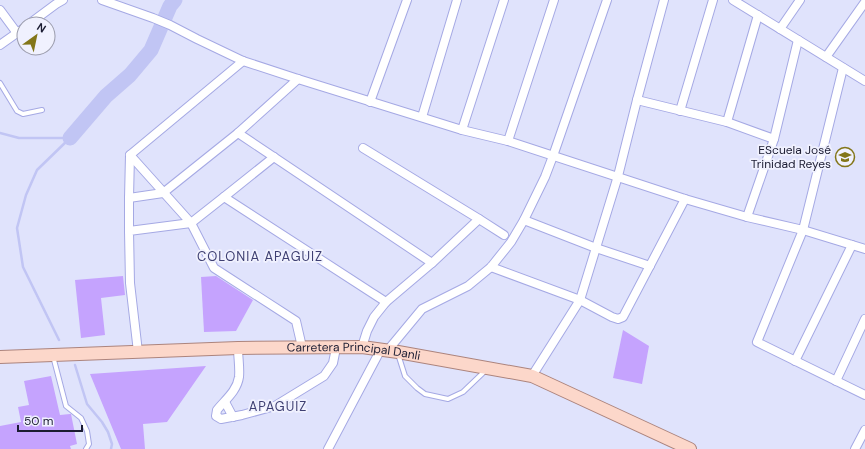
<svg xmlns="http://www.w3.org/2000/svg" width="865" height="449" viewBox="0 0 865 449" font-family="'DM Sans',sans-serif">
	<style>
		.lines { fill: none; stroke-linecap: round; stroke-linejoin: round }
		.stream { stroke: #c1c5f4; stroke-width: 2.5 }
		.river { stroke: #c1c5f4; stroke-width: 15 }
		.building { fill: #c5a3fe }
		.lane-casing { stroke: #a5a9e4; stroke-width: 6 }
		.street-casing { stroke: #a5a9e4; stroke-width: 10 }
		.primary-casing { stroke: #ac847d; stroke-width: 14 }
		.lane { stroke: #fff; stroke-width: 4 }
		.street { stroke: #fff; stroke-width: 8 }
		.primary { stroke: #fcd7ca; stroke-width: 12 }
		.labels { text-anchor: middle; stroke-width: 3.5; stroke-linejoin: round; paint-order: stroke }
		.poi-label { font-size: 12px; fill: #1b1c32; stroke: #f0f1fe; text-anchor: end }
		.street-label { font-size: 12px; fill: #1b1c32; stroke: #f0f1fe }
		.neighbourhood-label { font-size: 13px; letter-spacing: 1px; fill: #3e3f72; stroke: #f0f1fe }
	</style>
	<rect width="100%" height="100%" fill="#e0e3fc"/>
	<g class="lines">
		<g class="stream">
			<path d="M0 133 19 138H70"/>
			<path d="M59 340 23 267 17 228 26 195 37 170 70 138"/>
			<path d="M75 365 87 404 102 422 108 432 112 444 111 449"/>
		</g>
		<path class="river" d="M70 138 106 96 130 75 151 50 170 6 175 0"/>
	</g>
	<g class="building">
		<path d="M123 276 125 295 101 298 105 335 81 338 75 280Z"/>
		<path d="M216 276 253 300 236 331 204 332 201 277Z"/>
		<path d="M623 330 649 346 642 384 613 378Z"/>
		<path d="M206 366 167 422 143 424 145 449H121L90 374Z"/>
		<path d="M51 376 60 415 70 414H71L77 444 70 446 71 449H0V426L21 422 18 407 29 405 24 381Z"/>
	</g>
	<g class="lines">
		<g class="lane-casing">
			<g id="lane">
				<path d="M0 83 17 111 23 114 42 110"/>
				<path d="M398 354 405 376 417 388 425 394 448 399 463 392 486 370"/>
				<path d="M53 356 66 406 81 418 87 431 89 444 86 449"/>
			</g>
		</g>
		<g class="street-casing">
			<g id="street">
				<path d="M102 0 153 18 170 25 197 39 243 61 298 79 462 130 508 141 685 199 747 217 803 230 865 249"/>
				<path d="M733 0 865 81"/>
				<path d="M0 10 17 33"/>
				<path d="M29 24 56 4 63 0"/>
				<path d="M780 29 800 0"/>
				<path d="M0 45 24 28"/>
				<path d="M826 57 865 2"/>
				<path d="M843 68 803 230 757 342 865 395"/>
				<path d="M637 100 727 122 774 139"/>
				<path d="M370 102 407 0"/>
				<path d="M680 111 713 0"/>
				<path d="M422 117 457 0"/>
				<path d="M727 122 758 15"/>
				<path d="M462 130 504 0"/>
				<path d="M238 133 432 263"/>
				<path d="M508 141 554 0"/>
				<path d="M363 148 479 219 504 235"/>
				<path d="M130 155 191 223 214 268 296 321 302 347"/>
				<path d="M224 197 386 302"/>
				<path d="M129 198 130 155 243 61"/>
				<path d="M747 217 774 139 798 40"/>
				<path d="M524 220 596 248 650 266"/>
				<path d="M129 231V198L163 193 238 133 298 79"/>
				<path d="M491 267 580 300 612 317 618 319 623 317 685 199"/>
				<path d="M362 347 367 331 374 317 386 302 432 263 479 219"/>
				<path d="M238 348C238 357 240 368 239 377 237 391 225 400 217 410L216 416 221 419 242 415 275 406 324 376 333 363 336 348"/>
				<path d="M388 350 422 309 468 286 491 267 511 242 524 220 545 177 553 156 607 0"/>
				<path d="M138 352 130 283 129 231 191 223 224 197 274 157"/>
				<path d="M795 361 852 245"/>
				<path d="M532 376 580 300 618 176 637 100 664 0"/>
				<path d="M836 381 865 319"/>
				<path d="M225 402 233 417"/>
				<path d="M328 449 381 349"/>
				<path d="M855 449 865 430"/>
			</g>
		</g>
		<g class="primary-casing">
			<g id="primary">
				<path id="s1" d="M0 357 238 348 362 347 398 352 532 376 690 449"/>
			</g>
		</g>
		<use href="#lane" class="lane"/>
		<use href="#street" class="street"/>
		<use href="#primary" class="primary"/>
	</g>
	<defs>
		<g id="school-ring" transform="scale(1)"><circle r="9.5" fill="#f0f1fe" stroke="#837619" stroke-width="1.5"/><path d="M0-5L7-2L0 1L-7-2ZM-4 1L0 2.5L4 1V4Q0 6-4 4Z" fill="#837619"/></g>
	</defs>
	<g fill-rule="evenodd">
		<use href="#school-ring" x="845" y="157"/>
	</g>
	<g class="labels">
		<g class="poi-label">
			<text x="831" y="154">EScuela José<tspan x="831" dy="14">Trinidad Reyes</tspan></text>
		</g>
		<g class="street-label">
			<text dy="4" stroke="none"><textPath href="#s1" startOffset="354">Carretera Principal Danli</textPath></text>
		</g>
		<g class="neighbourhood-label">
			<text x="260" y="261">COLONIA APAGUIZ</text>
			<text x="278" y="411">APAGUIZ</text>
		</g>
	</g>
	<g transform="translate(36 36) rotate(33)"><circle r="19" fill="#f0f1fe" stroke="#9b9cac"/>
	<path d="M0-3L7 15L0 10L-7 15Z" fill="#837619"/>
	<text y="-6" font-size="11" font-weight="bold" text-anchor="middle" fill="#1b1c32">N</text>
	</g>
	<path d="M18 425v6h64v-6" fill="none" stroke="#1b1c32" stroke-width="2"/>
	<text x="24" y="425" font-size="12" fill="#1b1c32" stroke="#f0f1fe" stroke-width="3" paint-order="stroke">50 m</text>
</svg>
